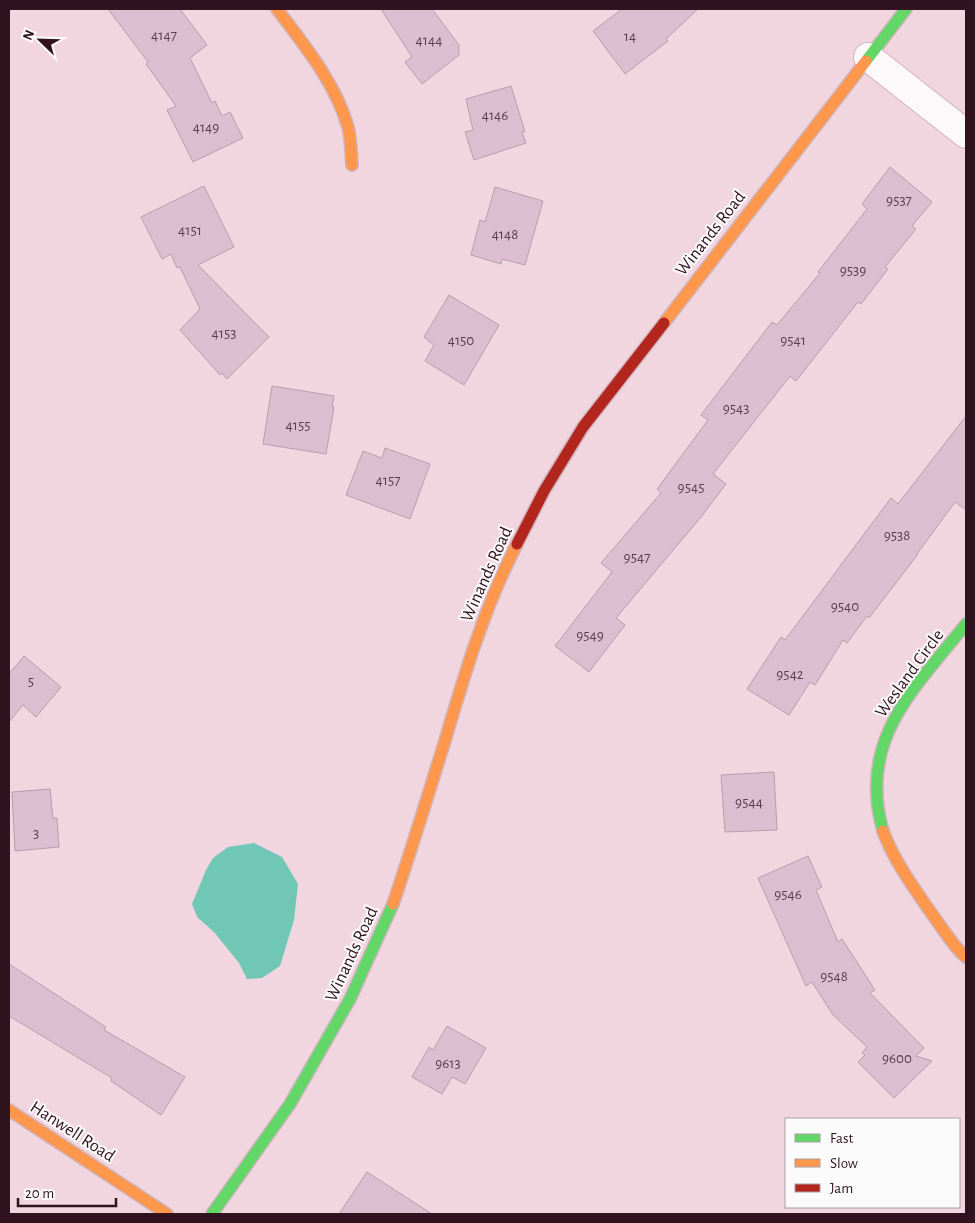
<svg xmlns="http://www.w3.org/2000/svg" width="975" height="1223" viewBox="0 0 975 1223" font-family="'Alegreya Sans',sans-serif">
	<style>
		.water { fill: #71c7b6 }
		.building { fill: #ddbed1; stroke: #b79eac }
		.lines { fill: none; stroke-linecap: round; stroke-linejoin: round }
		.street-casing { stroke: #cfb4bd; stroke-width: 30 }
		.fast-casing { stroke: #cfb4bd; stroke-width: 14 }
		.slow-casing { stroke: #cfb4bd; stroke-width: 14 }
		.jam-casing { stroke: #cfb4bd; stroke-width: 14 }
		.street { stroke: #fdf9fa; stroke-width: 28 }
		.fast { stroke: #63d668; stroke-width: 11 }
		.slow { stroke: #ff974d; stroke-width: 11 }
		.jam { stroke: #b3261e; stroke-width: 11 }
		.labels { text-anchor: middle; stroke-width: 4; stroke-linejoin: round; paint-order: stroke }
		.number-label { font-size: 15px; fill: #5c3e4c }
		.street-label { font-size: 18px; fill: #31131f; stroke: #fbfbfb }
	</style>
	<rect width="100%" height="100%" fill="#f1d6df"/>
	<path class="water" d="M254 843 282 857 298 884 294 920 280 966 262 978 247 979 239 963 214 932 197 917 192 904 206 870 213 858 228 847Z"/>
	<g class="building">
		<path d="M108 9H180L207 45 190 58 212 103 215 101 222 116 230 112 243 138 193 162 167 110 176 106 146 64 148 62Z"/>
		<path d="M381 9H432L459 45V55L422 84 405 62 412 57Z"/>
		<path d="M622 9H698L666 39 668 41 625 74 593 31Z"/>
		<path d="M511 86 525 132H522L526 143 474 160 465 132 473 130 466 99Z"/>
		<path d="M890 167 932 202 912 226 916 229 885 267 888 269 861 304 858 302 796 381 790 376 713 474 726 484 701 517 616 618 625 625 589 672 555 646 612 572 601 563 661 493 657 489 708 420 701 415 772 322 777 325 820 273 818 272 867 209 862 204Z"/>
		<path d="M204 186 234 247 198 265 269 337 227 379 222 373 220 375 180 330 200 309 180 267 177 268 171 254 162 259 141 217Z"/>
		<path d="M495 187 543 201 525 265 502 259 501 264 471 255 480 220 485 222Z"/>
		<path d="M449 295 499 325 464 385 425 361 434 345 424 337Z"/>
		<path d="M272 386 334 396 332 407H334L326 454 263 444Z"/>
		<path d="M966 416V510L955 502 917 554H918L869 618 867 616 847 643 843 640 815 685 810 682 789 715 747 689 781 637 785 640 891 498 898 504Z"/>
		<path d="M385 448 430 464 410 519 346 495 363 451 382 458Z"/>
		<path d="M24 656 61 687 36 717 23 705 9 722V674Z"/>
		<path d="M774 772 777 830 725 832 721 775Z"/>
		<path d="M50 789 53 818H57L59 847 15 851 12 792Z"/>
		<path d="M808 856 822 887 816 890 838 942 842 939 875 990 870 993 924 1048 916 1056 932 1061 894 1098 858 1062 865 1055 862 1053 867 1047 833 1015 812 982 806 986 758 878Z"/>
		<path d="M9 964 106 1027 104 1030 185 1077 161 1115 111 1081 112 1078 9 1016Z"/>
		<path d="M447 1026 486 1048 465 1084 452 1077 442 1094 412 1077 429 1047 433 1050Z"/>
		<path d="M367 1172 432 1214H339Z"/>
	</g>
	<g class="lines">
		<g class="street-casing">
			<path id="street" d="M868 57 966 134"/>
		</g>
		<g class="fast-casing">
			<g id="fast">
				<path d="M866 61 906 9"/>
				<path d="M883 831C857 740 914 689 966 624"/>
				<path d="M212 1214 290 1104 350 999 393 904"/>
			</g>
		</g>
		<g class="slow-casing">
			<g id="slow">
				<path d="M277 9C304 45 335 82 348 127 351 139 351 152 352 165"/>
				<path d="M664 323 866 61"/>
				<path d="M883 831C895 864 919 895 939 924 947 935 955 948 966 957"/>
				<path d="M393 904C411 851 427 798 444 744 464 676 484 608 517 544"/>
				<path d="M9 1110 167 1214"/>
			</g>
		</g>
		<g class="jam-casing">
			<path id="jam" d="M517 544 544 491 583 427 664 323"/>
		</g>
		<use href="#street" class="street"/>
		<use href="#fast" class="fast"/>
		<use href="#slow" class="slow"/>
		<use href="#jam" class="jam"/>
	</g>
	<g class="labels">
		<g class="number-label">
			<text x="164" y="40">4147</text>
			<text x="630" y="41">14</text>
			<text x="429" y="45">4144</text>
			<text x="495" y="120">4146</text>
			<text x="206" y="132">4149</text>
			<text x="899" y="205">9537</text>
			<text x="190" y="235">4151</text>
			<text x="505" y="239">4148</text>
			<text x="853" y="275">9539</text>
			<text x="224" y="338">4153</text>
			<text x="461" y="345">4150</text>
			<text x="793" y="345">9541</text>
			<text x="736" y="413">9543</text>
			<text x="298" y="430">4155</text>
			<text x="388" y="485">4157</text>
			<text x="691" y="492">9545</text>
			<text x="897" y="540">9538</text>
			<text x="637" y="562">9547</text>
			<text x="845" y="611">9540</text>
			<text x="590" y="640">9549</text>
			<text x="790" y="679">9542</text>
			<text x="31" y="686">5</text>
			<text x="749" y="807">9544</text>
			<text x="36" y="838">3</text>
			<text x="788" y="899">9546</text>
			<text x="834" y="981">9548</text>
			<text x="897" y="1063">9600</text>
			<text x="448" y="1068">9613</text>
		</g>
		<g class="street-label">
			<text transform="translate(710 233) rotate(-52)" y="6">Winands Road</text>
			<text transform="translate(486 574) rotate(-66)" y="6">Winands Road</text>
			<text transform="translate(909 673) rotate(-54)" y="6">Wesland Circle</text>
			<text transform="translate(351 954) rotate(-65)" y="6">Winands Road</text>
			<text transform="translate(73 1131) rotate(33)" y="6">Hanwell Road</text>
		</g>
	</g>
	<rect width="975" height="1223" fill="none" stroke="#31131f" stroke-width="20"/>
	<rect x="785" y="1118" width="175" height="90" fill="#fbfbfb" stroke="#aa9ea3"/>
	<rect x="795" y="1134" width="25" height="8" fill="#63d668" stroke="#aa9ea3"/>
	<text x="830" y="1143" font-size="15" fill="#31131f">Fast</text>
	<rect x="795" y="1159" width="25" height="8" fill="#ff974d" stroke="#aa9ea3"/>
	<text x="830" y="1168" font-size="15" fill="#31131f">Slow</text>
	<rect x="795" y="1184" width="25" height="8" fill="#b3261e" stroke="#aa9ea3"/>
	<text x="830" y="1193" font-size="15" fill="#31131f">Jam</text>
	<g transform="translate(40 40) rotate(293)" stroke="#fbfbfb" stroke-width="4" paint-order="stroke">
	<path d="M0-4L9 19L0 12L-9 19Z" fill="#31131f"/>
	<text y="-8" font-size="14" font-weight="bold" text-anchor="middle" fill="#31131f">N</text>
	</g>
	<path d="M18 1198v8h98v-8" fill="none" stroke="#31131f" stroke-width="2.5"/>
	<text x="25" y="1198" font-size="15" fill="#31131f" stroke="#fbfbfb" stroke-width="4" paint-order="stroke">20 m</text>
</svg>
